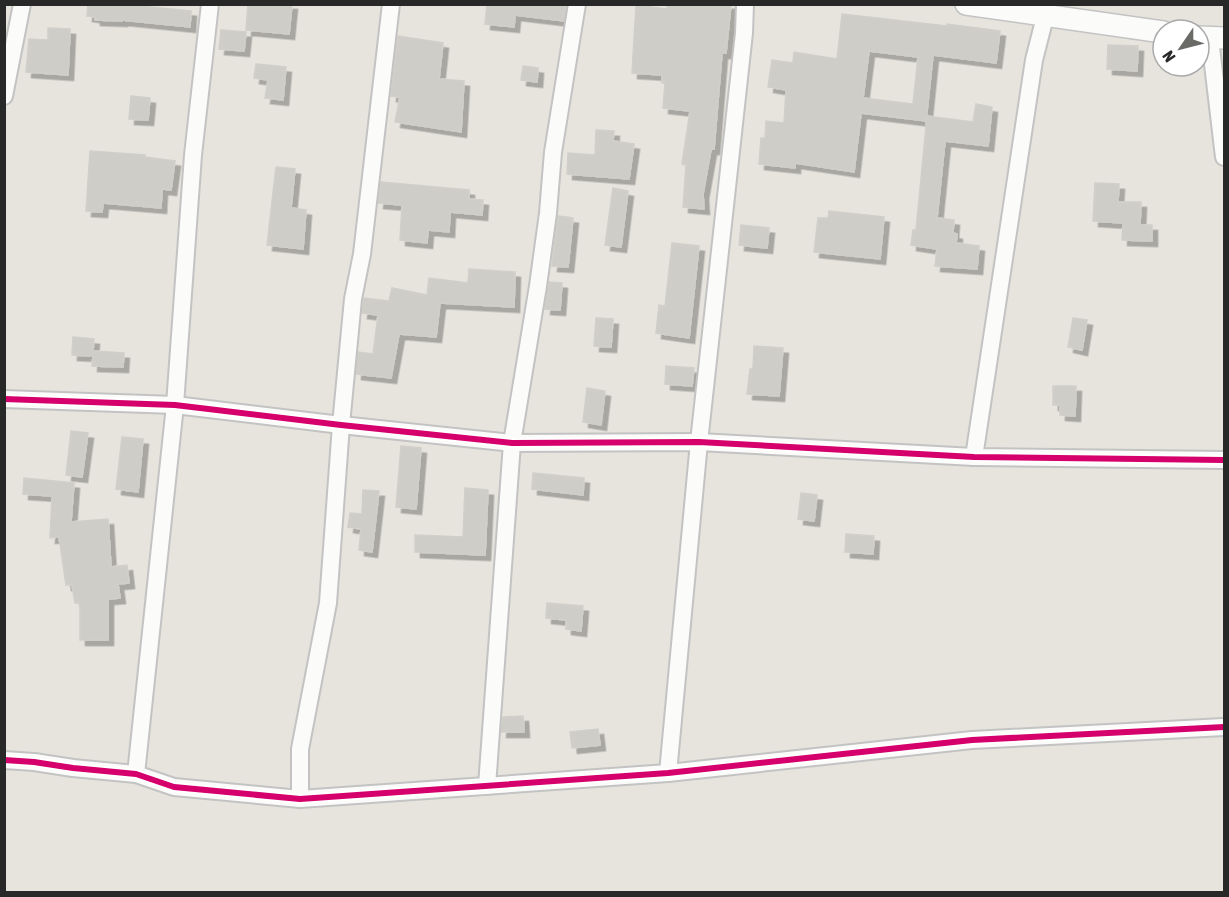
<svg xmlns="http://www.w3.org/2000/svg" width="1229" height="897" viewBox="0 0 1229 897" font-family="'Asap Condensed',sans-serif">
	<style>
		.building { fill: #cfcdc8; stroke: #d1cfc9; stroke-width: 1.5; fill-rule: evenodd; filter: url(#shadow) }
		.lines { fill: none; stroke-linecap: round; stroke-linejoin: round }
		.minor-casing { stroke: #c3c3c3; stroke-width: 20 }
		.tertiary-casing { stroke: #c3c3c3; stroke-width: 24 }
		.minor { stroke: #fbfbfa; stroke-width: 16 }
		.tertiary { stroke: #fbfbfa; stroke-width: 21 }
		.cycleway-casing { stroke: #fff; stroke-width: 10 }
		.cycleway { stroke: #d6006c; stroke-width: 6 }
	</style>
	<defs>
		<filter id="shadow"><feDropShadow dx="5.5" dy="5.5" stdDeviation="0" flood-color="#0004"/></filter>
	</defs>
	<rect width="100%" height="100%" fill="#e6e4dd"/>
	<g class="building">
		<path d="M88 4 130 5 191 11 190 27 122 20V21L95 20V17L87 16Z"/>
		<path d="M248 4H292L289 34 246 30Z"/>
		<path d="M487 4H566L564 21 515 15 514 27 485 24Z"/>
		<path d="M667 4H731L726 53H722L714 149H711L703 194 704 209 683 207 686 165 682 164 690 111 663 108 665 83H662V75L632 73 636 5 667 9Z"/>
		<path d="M842 14 947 26V24L1000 31 996 63 933 55 926 121 861 113 854 172 795 163V168L759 164 761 138H765L766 121 784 123 786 90 768 87 772 60 793 63 794 52 837 59ZM869 51 918 57 913 104 863 98Z"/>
		<path d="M48 28 70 29 68 75 26 72 29 39 48 40Z"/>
		<path d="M221 30 246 32 244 51 219 49Z"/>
		<path d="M398 36 443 43 439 79 464 81 461 132 395 122 400 97 391 96Z"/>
		<path d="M1108 45 1138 46 1137 71 1107 69Z"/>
		<path d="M256 64 286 67 283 100 265 98 268 80 254 78Z"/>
		<path d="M523 66 538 68 537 82 521 80Z"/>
		<path d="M131 96 150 98 148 120 129 119Z"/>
		<path d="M976 104 992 107 988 146 945 141 937 218 954 220 953 233 957 234 956 243 979 246 977 269 935 266 937 249 911 245 913 230H916L927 116 973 122Z"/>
		<path d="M596 130 614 131 613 141 634 144 629 179 567 174 568 153 595 155Z"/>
		<path d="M90 151 145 155V157L175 161 171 190 162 189 161 208 103 203 102 212 86 211Z"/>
		<path d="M276 167 295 169 291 208 306 210 303 249 267 245Z"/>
		<path d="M381 182 469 190V199L483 200 482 215 450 212 449 232 428 230 427 243 400 240 402 205 378 203Z"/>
		<path d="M1095 183 1119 184 1118 202H1141L1140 225H1152V241L1122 240 1123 223 1093 221Z"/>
		<path d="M613 188 628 191 621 247 605 245Z"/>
		<path d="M829 211 884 217 880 259 814 252 818 218H828Z"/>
		<path d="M558 216 573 218 568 267 552 266Z"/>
		<path d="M741 225 769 228 767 248 739 245Z"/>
		<path d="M672 243 699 246 689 338 656 333 659 305 665 306Z"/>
		<path d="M469 269 515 272 514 307 440 303 436 337 399 334 391 378 356 374 358 352 373 354 378 315 362 313 364 298 389 301 392 288 427 295 429 278 468 283Z"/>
		<path d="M549 282 562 283 560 310 545 309Z"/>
		<path d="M596 318 613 319 611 347 594 346Z"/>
		<path d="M1073 318 1087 320 1082 350 1068 347Z"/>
		<path d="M73 337 94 339 93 351 124 353 123 367 92 366 93 356 72 355Z"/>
		<path d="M754 346 783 348 779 396 747 394 750 369H753Z"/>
		<path d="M666 366 694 368 692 386 665 384Z"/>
		<path d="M1053 386H1076L1075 416 1060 415V405H1053Z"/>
		<path d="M587 388 605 391 601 425 583 422Z"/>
		<path d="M71 431 88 433 82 477 66 475Z"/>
		<path d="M122 437 143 439 138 492 116 489Z"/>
		<path d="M401 446 421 448 416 509 396 507Z"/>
		<path d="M533 473 584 478 583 495 532 489Z"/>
		<path d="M24 478 74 483 71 522 108 519 111 567 127 565 129 583 118 584 120 598 108 599V640H80V603H75L72 585H66L59 537 50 538 52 496 23 494Z"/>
		<path d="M465 488 488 490 485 555 415 552V535L463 537Z"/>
		<path d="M363 490 379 491 372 552 359 550 361 529 348 527 350 513 362 514Z"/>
		<path d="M801 493 817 495 814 521 798 519Z"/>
		<path d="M846 534 874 536 873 554 845 552Z"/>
		<path d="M547 603 583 606 581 631 566 629V620L546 618Z"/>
		<path d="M523 716 524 732H501L503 717Z"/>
		<path d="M598 729 600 745 572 748 570 732Z"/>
	</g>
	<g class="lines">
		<g class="minor-casing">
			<g id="minor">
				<path d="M1210 39 1224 157"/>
				<path d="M4 96 22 4"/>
				<path d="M4 399 175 405 341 425 512 443 699 442 974 457 1224 460"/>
				<path d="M974 457 1034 60 1045 17 1043 5"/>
				<path d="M4 760 34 762 73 768 136 774 174 787 300 799 668 773 972 740 1224 727"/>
				<path d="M668 773 699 442 744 33 745 4"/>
				<path d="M136 774 175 405 193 155 210 4"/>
				<path d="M487 786 512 443 538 286 548 213 553 152 577 4"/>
				<path d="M300 799V749L328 603 341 425 353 299 362 254 391 4"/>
			</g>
		</g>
		<g class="tertiary-casing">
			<g id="tertiary">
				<path d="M966 4 1163 32"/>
				<path d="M1199 37 1224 38"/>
			</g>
		</g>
		<use href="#minor" class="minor"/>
		<use href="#tertiary" class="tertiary"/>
		<g class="cycleway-casing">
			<g id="cycleway">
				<path d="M4 399 175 405 341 425 512 443 699 442 974 457 1224 460"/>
				<path d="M4 760 34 762 73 768 136 774 174 787 300 799 668 773 972 740 1224 727"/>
			</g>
		</g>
		<use href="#cycleway" class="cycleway"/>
	</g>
	<rect width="1229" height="897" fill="none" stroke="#282828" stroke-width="12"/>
	<g transform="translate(1181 48) rotate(235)"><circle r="28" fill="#ffffff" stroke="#a9a9a9" stroke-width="1.5"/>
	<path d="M0-4.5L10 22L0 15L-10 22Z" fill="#6a6a67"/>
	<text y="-9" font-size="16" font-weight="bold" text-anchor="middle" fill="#282828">N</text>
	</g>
</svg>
